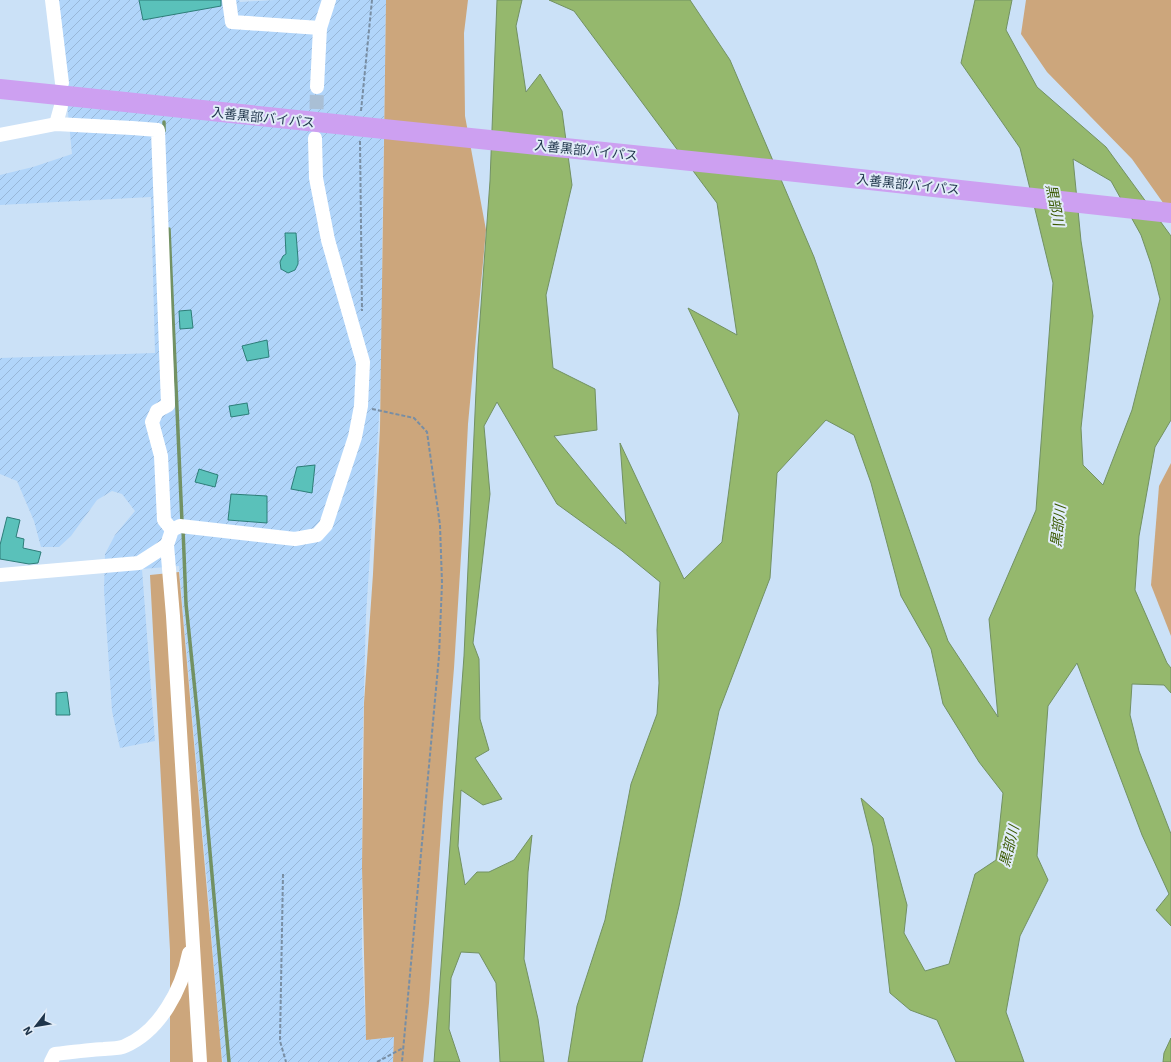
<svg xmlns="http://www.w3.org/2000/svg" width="1171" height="1062" viewBox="0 0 1171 1062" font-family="'Work Sans','Noto Sans JP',sans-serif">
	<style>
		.industrial { fill: url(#industrial-furrows) }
		.grass { fill: #cca67c }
		.water { fill: #95b86d; stroke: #729163; fill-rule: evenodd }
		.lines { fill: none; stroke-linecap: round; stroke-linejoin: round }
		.stream { stroke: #729163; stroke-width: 3.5 }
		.building { fill: #5ac1ba; stroke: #2d7d78 }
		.minor-tunnel { stroke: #a9bfd5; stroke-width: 14; stroke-dasharray: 14 7; stroke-linecap: butt }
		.path { stroke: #788ea4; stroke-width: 2; stroke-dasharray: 4 2; stroke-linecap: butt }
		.minor { stroke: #fff; stroke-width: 14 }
		.highway { stroke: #cda0f1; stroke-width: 20 }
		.labels { text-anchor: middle; stroke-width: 4; stroke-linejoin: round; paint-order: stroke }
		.street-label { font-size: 13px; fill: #1f354b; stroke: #e1ecf8 }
		.water-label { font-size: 14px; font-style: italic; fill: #3b5a03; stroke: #e1ecf8 }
	</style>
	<defs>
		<pattern id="industrial-furrows" width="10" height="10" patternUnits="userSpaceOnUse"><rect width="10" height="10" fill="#b1d5fa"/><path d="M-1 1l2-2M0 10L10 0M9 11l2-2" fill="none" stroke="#98b7d8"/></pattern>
	</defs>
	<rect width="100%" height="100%" fill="#cbe1f7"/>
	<path class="industrial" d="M57 0H239L240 2 275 0H386L382 252V371L366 615 362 763V949L366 1040 394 1037 393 1062H223L220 1041 209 904 179 566 142 569 155 741 120 748 112 711 104 590 105 554 115 535 135 511 122 494 112 491 97 500 71 536 59 547H41L34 521 17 481 0 474V358L155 353 151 197 0 205V175L33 167 72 154Z"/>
	<g class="grass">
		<path d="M386 0H468L464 33 465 116 486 230 468 424 463 524 454 668 443 802 429 1003 423 1062H393L394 1037 366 1040 362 867 364 703 373 574 380 428Z"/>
		<path d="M1026 0H1171V214L1132 159 1047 72 1021 34Z"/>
		<path d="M1171 463V636L1151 585 1159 486Z"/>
		<path d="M179 572 222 1062H170V950L150 575Z"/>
	</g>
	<g class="water">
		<path d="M497 0H522L516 26 526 92 540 74 562 111 572 185 546 295 553 368 595 389 597 430 554 436 626 524 620 443 684 579 722 542 739 414 688 308 737 335 717 203 574 11 549 0H690L730 60 814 257 948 641 998 717 989 619 1036 510 1053 283 1020 148 961 63 975 0H1012L1006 30 1037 87 1106 147 1171 236V420L1155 447 1139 536 1135 590 1167 663 1171 668V693L1164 685 1132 684 1130 715 1139 751 1171 834V926L1156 910 1169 894 1142 835 1077 663 1048 706 1037 856 1048 880 1020 936 1006 1012 1024 1062H956L937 1020 910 1010 890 993 873 846 861 798 883 818 907 905 904 933 925 971 949 964 975 874 996 860 1003 793 979 762 943 704 931 649 901 596 871 483 854 435 826 420 777 473 770 578 719 711 679 906 642 1062H568L577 1006 605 920 631 784 657 714 659 683 657 630 660 582 622 551 557 504 497 402 484 426 490 494 473 643 479 659 480 719 489 750 475 758 502 799 483 805 461 790 458 846 465 885 477 872H489L514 860 532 835 528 872 524 959 538 1019 544 1062H500L496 983 479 953 461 952 451 978 449 1029 460 1062H434L464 656 478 347 490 181ZM1073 159 1111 181 1141 235 1151 264 1160 299 1132 410 1103 485 1083 465 1081 428 1093 316 1081 241Z"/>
		<path d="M1171 1038V1062H1163L1164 1053Z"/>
	</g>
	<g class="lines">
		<g class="stream">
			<path d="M164 122V131"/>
			<path d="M169 229 182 522"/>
			<path d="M183 529 186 604 198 720 229 1062"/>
		</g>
	</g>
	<g class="building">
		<path d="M139 0H221V6L143 20Z"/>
		<path d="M285 233H296L298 259V264L295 270 288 273 281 269 280 262 283 256 286 254Z"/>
		<path d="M191 310 193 328 180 329 179 311Z"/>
		<path d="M267 340 269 357 247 361 242 346Z"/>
		<path d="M247 403 249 414 231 417 229 406Z"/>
		<path d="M315 465 312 493 291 489 297 467Z"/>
		<path d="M199 469 218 475 215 487 195 482Z"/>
		<path d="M231 494 267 496V523L228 520Z"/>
		<path d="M7 517 20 520 16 537 24 539 23 548 41 552 38 563 29 564 0 559V545Z"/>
		<path d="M67 692 70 715H56V693Z"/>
	</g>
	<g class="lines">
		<path class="minor-tunnel" d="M316 130 317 87"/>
		<g class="path">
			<path d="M361 111 372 0"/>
			<path d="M360 141 362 311"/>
			<path d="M372 409 414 418 427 432 440 525 442 583 439 656 402 1062"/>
			<path d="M283 874 280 1041 286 1062"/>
			<path d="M377 1062 403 1048"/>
		</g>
		<g class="minor">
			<path d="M52 0 62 83"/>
			<path d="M229 0 232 22 320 28"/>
			<path d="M317 87 320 28 329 0"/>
			<path d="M56 124 61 106"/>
			<path d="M0 135 56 124 132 128 158 130 168 405 157 411 152 422 161 456 164 520 172 530"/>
			<path d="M0 575 139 563 167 545"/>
			<path d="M51 1062 55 1054C72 1052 88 1050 104 1049 111 1048 119 1049 125 1046 160 1031 182 989 189 953"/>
			<path d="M200 1062 173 616 167 545 172 530 180 526 295 539 317 535 326 525 355 437 361 406 363 362 328 240 316 178 315 138"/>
		</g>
		<path class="highway" d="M0 89 787 171 1171 213"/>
	</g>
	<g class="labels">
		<g class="street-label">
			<text transform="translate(263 117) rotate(6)" y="5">入善黒部バイパス</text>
			<text transform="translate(586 150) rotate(6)" y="5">入善黒部バイパス</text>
			<text transform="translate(908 184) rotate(6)" y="5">入善黒部バイパス</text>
		</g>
		<g class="water-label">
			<text transform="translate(1055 205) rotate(79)" y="5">黒部川</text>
			<text transform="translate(1058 526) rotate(-83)" y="5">黒部川</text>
			<text transform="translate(1009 846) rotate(-76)" y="5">黒部川</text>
		</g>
	</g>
	<g transform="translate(36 1026) rotate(239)" stroke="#e1ecf8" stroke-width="3" paint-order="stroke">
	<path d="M0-3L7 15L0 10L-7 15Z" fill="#1f354b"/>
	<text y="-6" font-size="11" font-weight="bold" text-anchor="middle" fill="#1f354b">N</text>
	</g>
</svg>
